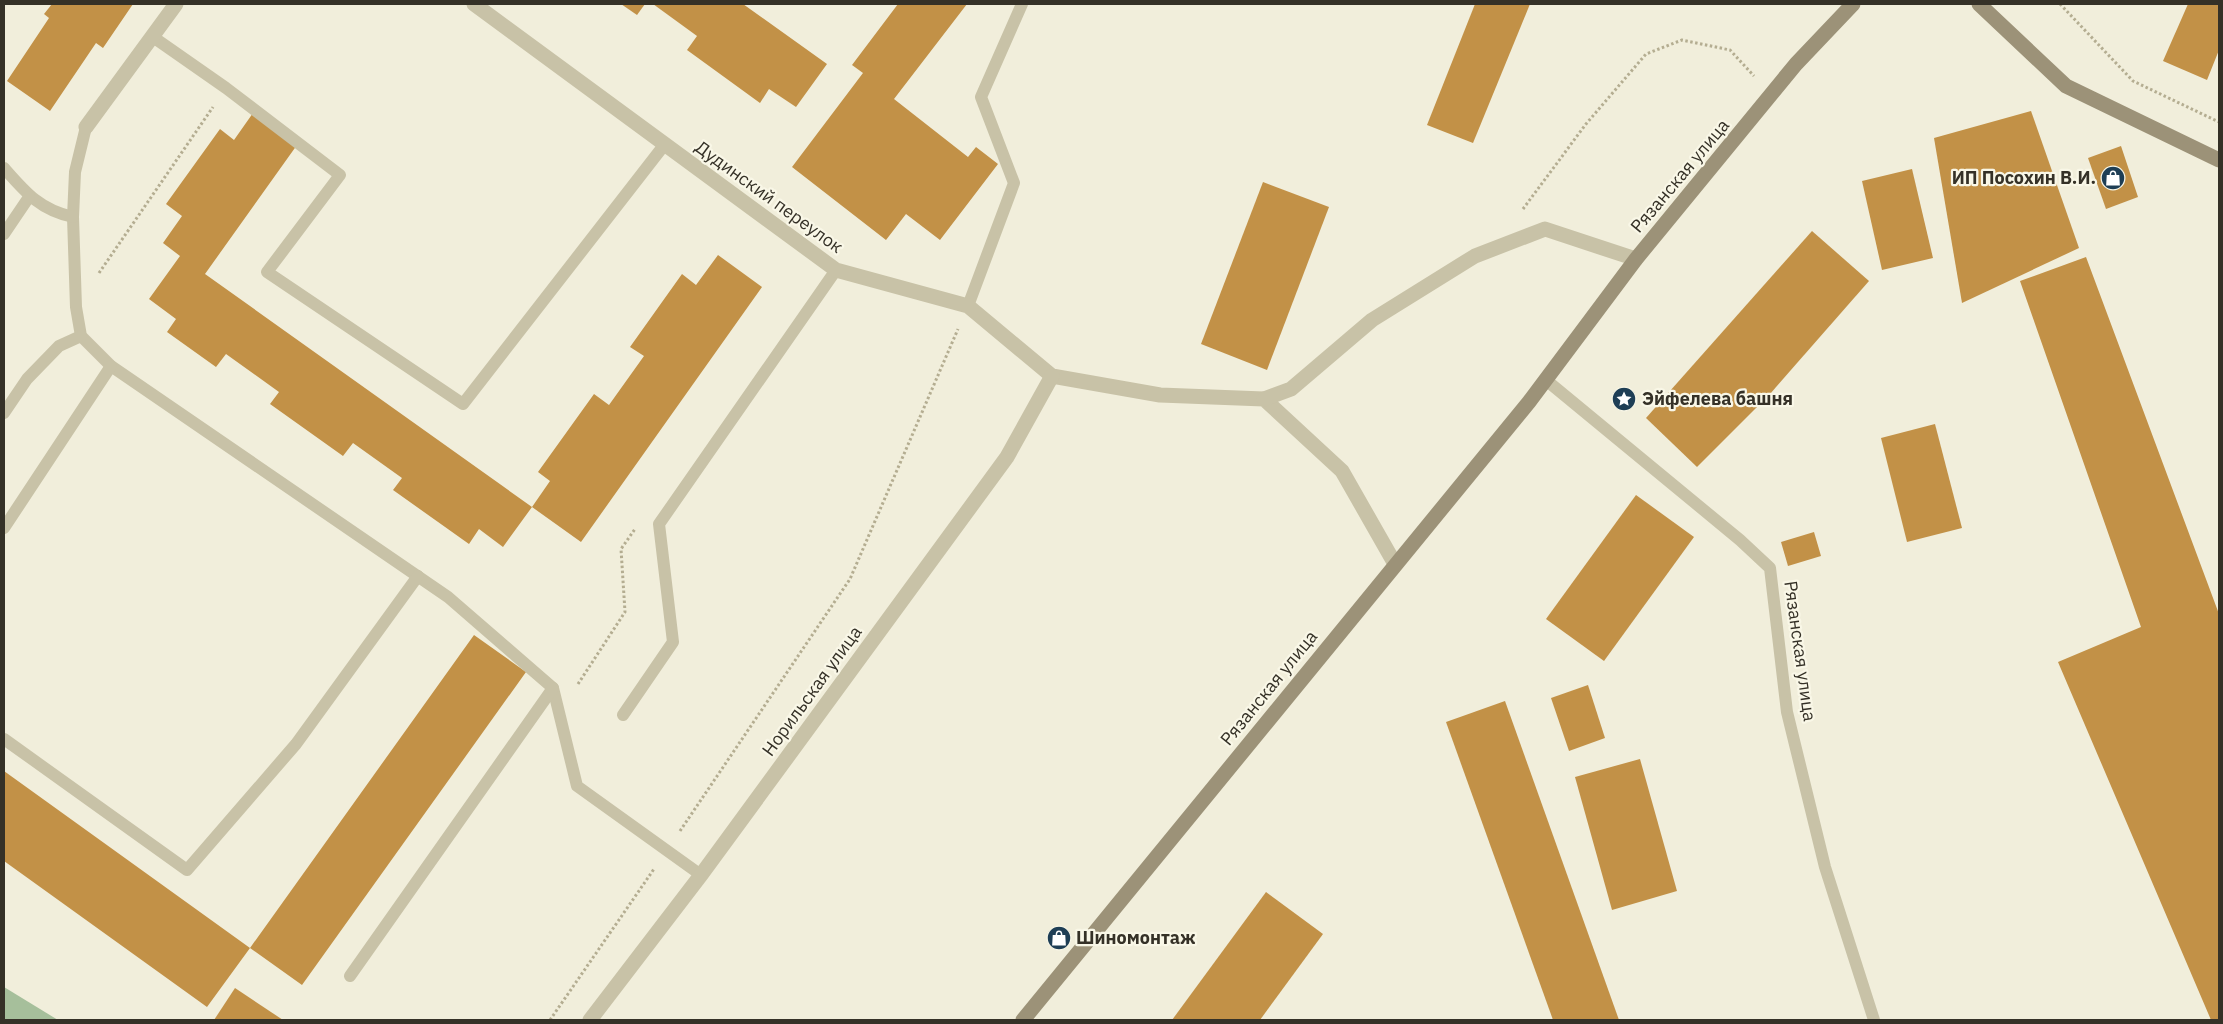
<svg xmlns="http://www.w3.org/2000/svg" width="2223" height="1024" viewBox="0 0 2223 1024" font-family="'IBM Plex Sans',sans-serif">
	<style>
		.green { fill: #a6bf9b }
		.building { fill: #c29147 }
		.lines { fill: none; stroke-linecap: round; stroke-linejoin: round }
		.path { stroke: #b4ad91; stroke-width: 3; stroke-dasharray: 2.5 2.5; stroke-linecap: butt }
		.lane { stroke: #c8c2a7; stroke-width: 12 }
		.street { stroke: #c8c2a7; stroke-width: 15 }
		.secondary { stroke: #9c9278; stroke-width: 15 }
		.labels { text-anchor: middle; stroke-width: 4.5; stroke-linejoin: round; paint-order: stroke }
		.street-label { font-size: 18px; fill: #353127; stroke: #f9f7e7 }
		.poi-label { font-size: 18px; font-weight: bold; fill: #353127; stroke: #f9f7e7; text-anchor: start }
	</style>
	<rect width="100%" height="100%" fill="#f1eedb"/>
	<path class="green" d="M4 987 58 1020H4Z"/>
	<g class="building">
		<path d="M52 4H133L103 48 96 43 50 111 7 81 49 18 44 14Z"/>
		<path d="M621 4H645L637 15Z"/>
		<path d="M653 4H743L827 64 796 107 769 89 760 103 687 50 697 36Z"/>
		<path d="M898 4H967L894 99 968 157 976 147 998 164 940 240 906 214 886 240 792 167 863 73 852 65Z"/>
		<path d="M1475 4H1530L1473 143 1427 125Z"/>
		<path d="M2188 4H2219V50L2207 80 2163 61Z"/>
		<path d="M2031 111 2079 248 1962 303 1934 138Z"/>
		<path d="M253 113 297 145 205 274 532 507 503 547 479 529 469 544 393 490 402 478 353 443 343 456 270 404 279 392 226 354 216 367 167 332 176 319 149 299 180 256 163 243 182 216 166 204 220 129 234 140Z"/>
		<path d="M2121 146 2138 197 2106 209 2088 158Z"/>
		<path d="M1912 169 1933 258 1882 270 1862 181Z"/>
		<path d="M1263 182 1329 207 1267 370 1201 344Z"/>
		<path d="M1812 231 1869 281 1770 394 1697 467 1646 418Z"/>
		<path d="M718 255 762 287 581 542 532 507 550 481 538 472 594 394 609 405 644 356 630 347 682 274 696 285Z"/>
		<path d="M2086 257 2219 614V1020H2211L2058 662 2141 627 2020 281Z"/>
		<path d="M1935 424 1962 528 1907 542 1881 438Z"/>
		<path d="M1636 495 1694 537 1604 661 1546 619Z"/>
		<path d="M1814 532 1821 556 1788 566 1781 542Z"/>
		<path d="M474 635 526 672 302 985 250 948 207 1007 4 861V771L250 948Z"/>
		<path d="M1588 685 1605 738 1569 751 1551 698Z"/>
		<path d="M1505 701 1619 1020H1553L1446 722Z"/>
		<path d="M1640 759 1677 891 1612 910 1575 777Z"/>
		<path d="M1266 892 1323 934 1260 1020H1172Z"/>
		<path d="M235 988 283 1020H214Z"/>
	</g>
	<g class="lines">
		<g class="path">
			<path d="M2060 4 2133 81 2219 122"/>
			<path d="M1523 209 1586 124 1646 54 1682 40 1730 50 1754 76"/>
			<path d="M99 273 213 107"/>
			<path d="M578 684 625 612 621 549 635 529"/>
			<path d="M680 831 850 579 958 329"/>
			<path d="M550 1020 654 869"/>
		</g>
		<g class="lane">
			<path d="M153 37 226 88 340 175 267 272 463 404 665 144"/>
			<path d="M86 127 75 172 73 217 76 307 81 336 111 366 448 597 553 688 577 786 701 875"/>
			<path d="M4 168C25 192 40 210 73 217"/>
			<path d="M4 234 29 197"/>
			<path d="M968 306 1014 183 981 97 1022 4"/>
			<path d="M1546 380 1740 540 1770 568 1787 712 1825 867 1874 1020"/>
			<path d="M4 413 27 379 59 346 81 336"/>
			<path d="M4 528 111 366"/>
			<path d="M623 715 673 642 659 524 836 270"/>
			<path d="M4 739 187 870 296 744 418 576"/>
			<path d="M350 976 553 688"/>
		</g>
		<g class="street">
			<path d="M474 4 836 270 968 306 1052 376 1160 395 1264 399 1342 471 1395 564"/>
			<path d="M86 127 176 4"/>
			<path d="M1264 399 1291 389 1372 320 1475 256 1545 229 1636 259"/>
			<path d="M590 1020 701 875 1007 457 1052 376"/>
		</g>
		<g class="secondary">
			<path d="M1979 4 2066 86 2219 160"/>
			<path d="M1023 1020 1529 402 1636 259 1796 64 1853 4"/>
		</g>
	</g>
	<defs>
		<g id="shop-disc" transform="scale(1.25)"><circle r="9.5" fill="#1e3e55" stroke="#f9f7e7"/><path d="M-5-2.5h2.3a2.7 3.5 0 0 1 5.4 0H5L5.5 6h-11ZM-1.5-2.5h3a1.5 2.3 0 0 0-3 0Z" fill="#fff"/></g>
		<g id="sight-disc" transform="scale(1.25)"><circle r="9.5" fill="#1e3e55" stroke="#f9f7e7"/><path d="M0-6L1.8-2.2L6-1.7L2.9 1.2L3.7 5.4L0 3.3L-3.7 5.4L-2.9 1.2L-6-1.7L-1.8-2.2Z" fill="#fff"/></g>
	</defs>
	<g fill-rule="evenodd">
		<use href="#shop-disc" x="2113" y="178"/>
		<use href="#sight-disc" x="1624" y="399"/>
		<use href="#shop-disc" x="1059" y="938"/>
	</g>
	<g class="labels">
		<g class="street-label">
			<text transform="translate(1680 176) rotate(-50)" y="6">Рязанская улица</text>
			<text transform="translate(769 197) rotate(36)" y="6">Дудинский переулок</text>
			<text transform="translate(1800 651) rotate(82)" y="6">Рязанская улица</text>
			<text transform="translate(1269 688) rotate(-51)" y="6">Рязанская улица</text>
			<text transform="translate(812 691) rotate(-54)" y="6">Норильская улица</text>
		</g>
		<g class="poi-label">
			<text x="2096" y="184" text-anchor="end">ИП Посохин В.И.</text>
			<text x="1642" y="405">Эйфелева башня</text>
			<text x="1076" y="944">Шиномонтаж</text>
		</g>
	</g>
	<rect width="2223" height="1024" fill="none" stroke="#353127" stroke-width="10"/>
</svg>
